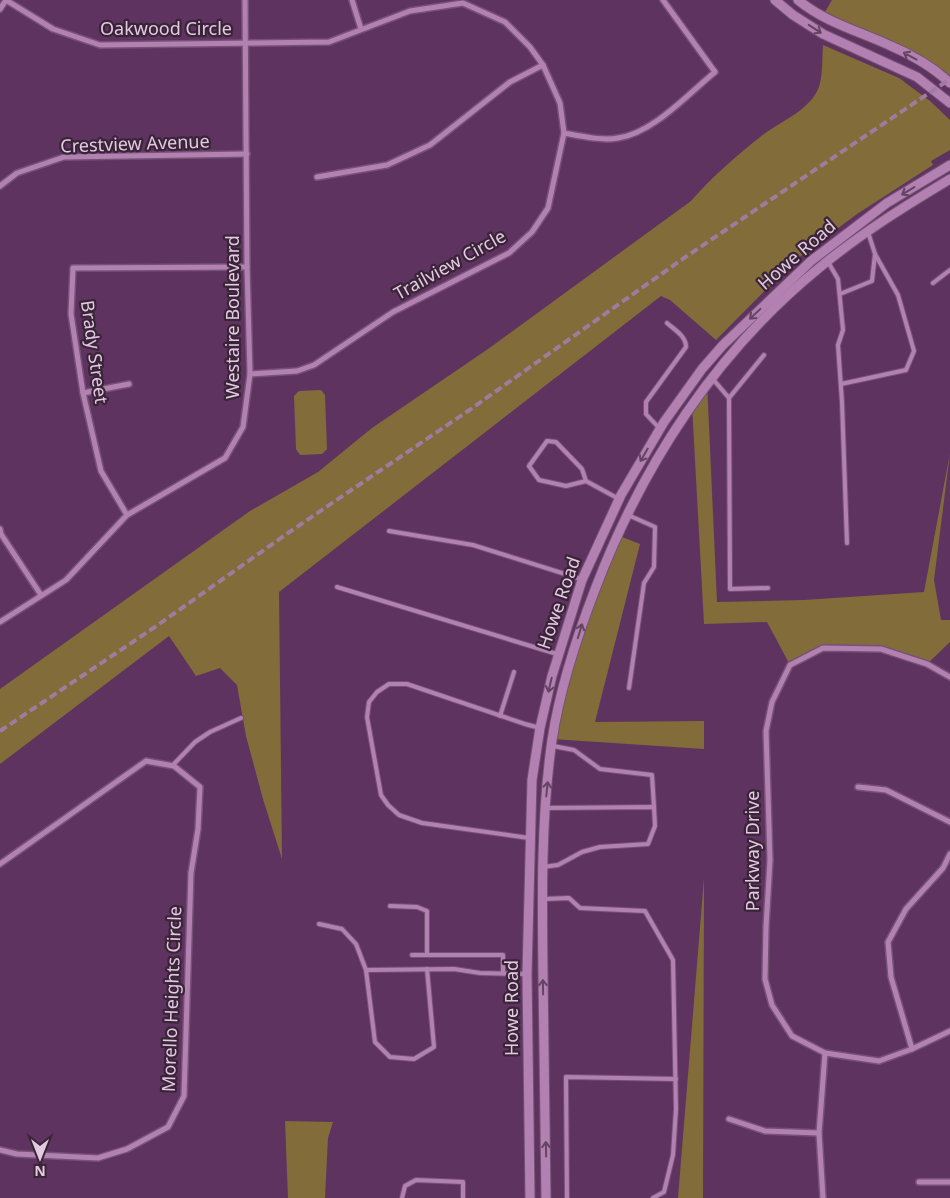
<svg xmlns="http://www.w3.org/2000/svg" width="950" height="1198" viewBox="0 0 950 1198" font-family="'Noto Sans',sans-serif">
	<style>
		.green { fill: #826c3a }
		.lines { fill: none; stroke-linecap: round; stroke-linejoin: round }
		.service-casing { stroke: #765176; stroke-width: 6 }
		.minor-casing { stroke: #765176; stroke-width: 8 }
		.tertiary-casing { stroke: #765176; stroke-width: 11 }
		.service { stroke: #b281b1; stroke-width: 4 }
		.minor { stroke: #b281b1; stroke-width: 5 }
		.tertiary { stroke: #b281b1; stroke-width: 9 }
		.rail { stroke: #9f7c9f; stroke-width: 4; stroke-dasharray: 8 4; stroke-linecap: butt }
		.oneway { stroke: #634562 }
		.labels { text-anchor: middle; stroke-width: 4.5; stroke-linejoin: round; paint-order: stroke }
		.street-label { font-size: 18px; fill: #e3c9e2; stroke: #392438 }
	</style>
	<rect width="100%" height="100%" fill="#5f335f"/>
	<g class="green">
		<path d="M832 0H950V77L946 79 933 69 822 17Z"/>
		<path d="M823 45 899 78 930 101 950 120V150L931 161 933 165 857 214 794 261 716 340 670 300 661 296 279 592 282 859 263 799 246 736 237 685 220 668 196 676 169 636 0 764V689L250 511 318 472 372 428 488 349 691 201C713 176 738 154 764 134 783 120 810 110 819 87 823 74 822 58 823 45Z"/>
		<path d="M707 382 717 602 804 600 924 592 950 453 934 580 941 620H950V642L927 664 880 649 823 648 790 665 767 622 704 624 692 405Z"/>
		<path d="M321 390 325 395 327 449 322 454 300 455 296 449 294 396 299 391Z"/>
		<path d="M617 535 640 544 595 722 704 721V749L552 739 565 682Z"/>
		<path d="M704 878 703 1198H678Z"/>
		<path d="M285 1121 333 1122 328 1138 325 1198H288Z"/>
	</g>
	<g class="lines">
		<g class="service-casing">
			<g id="service">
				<path d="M828 262 838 279 843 330 838 345 842 402 847 543"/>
				<path d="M933 283 950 270"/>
				<path d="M840 294 872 281 875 254 868 232"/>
				<path d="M712 378 729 398 730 589 768 588"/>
				<path d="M841 384 906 370 914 351 898 295 875 254"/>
				<path d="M729 398 764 355"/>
				<path d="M660 429 646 414V402L686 347C686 336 675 330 667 323"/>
				<path d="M586 481 582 469 556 442 547 441 529 466 539 480 566 486 586 481 619 499"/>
				<path d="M628 515 655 527 654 567 644 583 629 688"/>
				<path d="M389 531 473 545 581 579"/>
				<path d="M337 587 557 654"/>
				<path d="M500 716 514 672"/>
				<path d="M553 746 574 750 600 769 652 775 654 807"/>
				<path d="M172 766 195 742 210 732 241 718"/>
				<path d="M529 838 422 823 399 815 388 805 381 795 367 717 369 702 377 692 389 684H407L525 724 540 728"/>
				<path d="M543 867 558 865 582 852 600 847 648 844 655 826 654 807 545 808"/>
				<path d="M544 899 569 898 580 908 645 911 673 960 676 1109 673 1155 664 1192 653 1198"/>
				<path d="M390 906 417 907 427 911V955"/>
				<path d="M319 924 342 929 356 944 366 970 375 1042 390 1057 414 1059 434 1047 427 969"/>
				<path d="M412 955H503V973"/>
				<path d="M366 970 454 969 480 973 527 974"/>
				<path d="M402 1198 405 1186 416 1180 463 1182V1198"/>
				<path d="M567 1198 566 1077 676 1079"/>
			</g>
		</g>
		<g class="minor-casing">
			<g id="minor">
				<path d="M6 0 53 29 100 45 329 42 410 11 463 3 505 22 530 47 543 65 560 103 564 133 548 208 532 232 509 253 393 312 314 365 297 371 250 374"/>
				<path d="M352 0 361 29"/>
				<path d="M0 9 6 0"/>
				<path d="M564 133C580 136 602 141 618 138 653 133 687 95 715 72L663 0"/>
				<path d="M317 177 387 165 430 145 510 82 543 65"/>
				<path d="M0 186 17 173 64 157 247 154"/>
				<path d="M83 393 129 384"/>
				<path d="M127 515 101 471 83 393 71 314 73 268 247 267"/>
				<path d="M0 529 1 534 41 595"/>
				<path d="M0 622 66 580 127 515 225 458 243 427 250 374 247 267 245 0"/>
				<path d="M950 677 927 664 881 649 823 648 790 665 772 702 766 731 770 860 766 927 765 979 772 1005 792 1036 825 1053 879 1061 912 1049 950 1031"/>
				<path d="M858 787 886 790 950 822"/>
				<path d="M0 864 146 761 174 766 200 787 198 829 191 873 184 1096 168 1127 127 1149 98 1158 17 1154 0 1150"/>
				<path d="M912 1049 891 977 888 942 906 909 943 868 950 854"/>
				<path d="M729 1119 765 1131 819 1133"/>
				<path d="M919 1182H950"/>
				<path d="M823 1198 819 1133 825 1053"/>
			</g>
		</g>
		<g class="tertiary-casing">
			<g id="tertiary">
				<path d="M775 0 793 15 823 34 917 77 950 103"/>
				<path d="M798 0C826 23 859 31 891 46 912 55 933 67 950 83"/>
				<path d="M530 1198 527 974 532 780 540 728 552 676 582 580 621 495 664 422 702 369 723 345 811 261 887 203 950 165"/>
				<path d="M546 1198C545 1123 544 1049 543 974 542 896 541 817 552 740 560 688 577 636 596 587 643 464 716 352 819 268 860 234 905 206 950 179"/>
			</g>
		</g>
		<use href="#service" class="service"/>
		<use href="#minor" class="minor"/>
		<use href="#tertiary" class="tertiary"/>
		<path class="rail" d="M0 731 155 627 288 533 468 411 684 258 950 79"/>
	</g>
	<defs><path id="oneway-shaft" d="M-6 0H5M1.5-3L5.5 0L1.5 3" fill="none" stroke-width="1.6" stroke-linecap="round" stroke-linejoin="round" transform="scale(1.25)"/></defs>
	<g class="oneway">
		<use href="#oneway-shaft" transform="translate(815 29) rotate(33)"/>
		<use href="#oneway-shaft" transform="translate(910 56) rotate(-152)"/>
		<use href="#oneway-shaft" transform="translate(908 191) rotate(149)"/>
		<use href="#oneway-shaft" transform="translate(755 314) rotate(137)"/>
		<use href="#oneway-shaft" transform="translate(644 455) rotate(120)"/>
		<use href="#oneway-shaft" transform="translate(580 631) rotate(-73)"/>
		<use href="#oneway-shaft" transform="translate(550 685) rotate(103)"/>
		<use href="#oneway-shaft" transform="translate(547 789) rotate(-84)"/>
		<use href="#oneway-shaft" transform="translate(543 987) rotate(-91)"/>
		<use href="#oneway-shaft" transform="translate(546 1149) rotate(-91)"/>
	</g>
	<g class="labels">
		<g class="street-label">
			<text x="166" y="35">Oakwood Circle</text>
			<text transform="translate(135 144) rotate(-2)" y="6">Crestview Avenue</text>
			<text transform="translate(797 255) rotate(-41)" y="6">Howe Road</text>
			<text transform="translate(450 265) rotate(-29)" y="6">Trailview Circle</text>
			<text transform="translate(233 317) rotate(-90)" y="6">Westaire Boulevard</text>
			<text transform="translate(94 352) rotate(82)" y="6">Brady Street</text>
			<text transform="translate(559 603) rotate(-71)" y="6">Howe Road</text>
			<text transform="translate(753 851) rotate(-90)" y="6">Parkway Drive</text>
			<text transform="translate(172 999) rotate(-88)" y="6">Morello Heights Circle</text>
			<text transform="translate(512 1008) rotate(-90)" y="6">Howe Road</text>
		</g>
	</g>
	<g transform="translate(40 1158) rotate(180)" stroke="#392438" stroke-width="4" paint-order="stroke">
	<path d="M0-4L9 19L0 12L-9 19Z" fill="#e3c9e2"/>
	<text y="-8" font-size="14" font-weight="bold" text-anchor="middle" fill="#e3c9e2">N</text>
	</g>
</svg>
